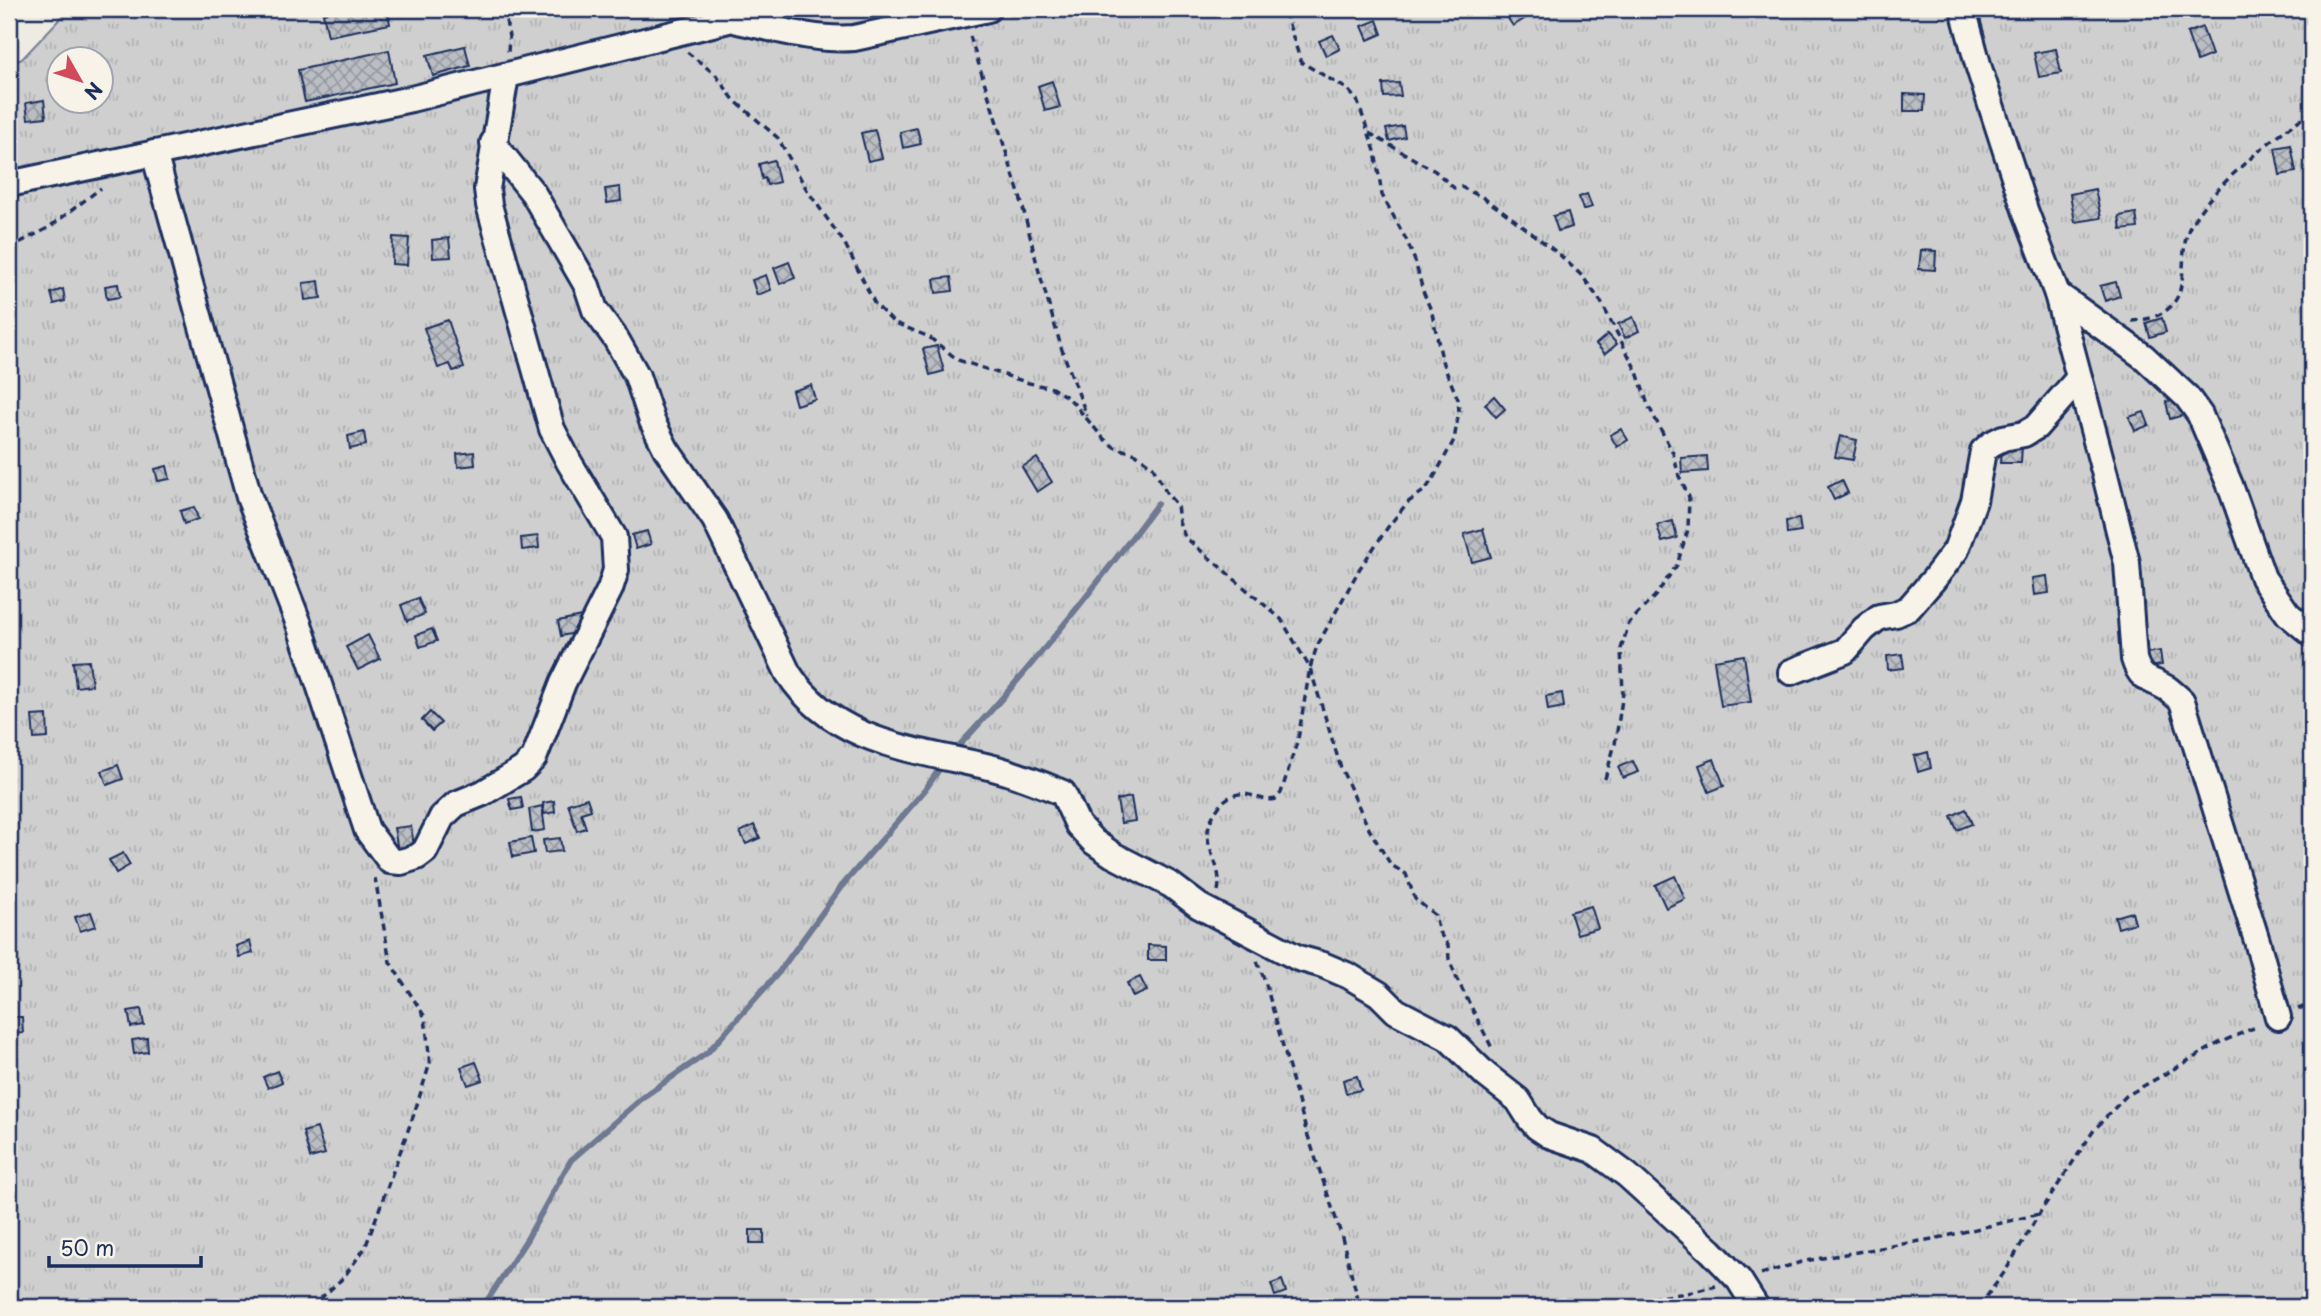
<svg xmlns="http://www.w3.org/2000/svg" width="2321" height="1316" viewBox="0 0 2321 1316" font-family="'Playpen Sans',sans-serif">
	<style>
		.grass { fill: url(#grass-tufts); stroke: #757f96; stroke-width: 2; fill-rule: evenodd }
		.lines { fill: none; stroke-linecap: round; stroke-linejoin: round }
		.stream { stroke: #6e7992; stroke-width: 6 }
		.building { fill: url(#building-cross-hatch); stroke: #1b2f5e; stroke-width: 2 }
		.minor-casing { stroke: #1b2f5e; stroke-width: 30 }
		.path { stroke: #1b2f5e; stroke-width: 3.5; stroke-dasharray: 7 5; stroke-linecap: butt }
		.minor { stroke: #f7f3e8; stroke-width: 24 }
	</style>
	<defs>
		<pattern id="grass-tufts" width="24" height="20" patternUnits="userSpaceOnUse" patternTransform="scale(1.75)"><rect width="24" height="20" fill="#cfcfcf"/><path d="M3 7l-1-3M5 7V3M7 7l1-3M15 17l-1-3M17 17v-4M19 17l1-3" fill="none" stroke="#b1b2b4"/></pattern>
		<pattern id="building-cross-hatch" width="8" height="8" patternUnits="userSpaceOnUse" patternTransform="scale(1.75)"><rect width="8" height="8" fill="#babdc2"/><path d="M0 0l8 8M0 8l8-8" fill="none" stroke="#969aa1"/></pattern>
	</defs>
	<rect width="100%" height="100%" fill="#eeebe2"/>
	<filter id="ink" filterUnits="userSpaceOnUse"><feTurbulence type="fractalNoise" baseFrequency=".0143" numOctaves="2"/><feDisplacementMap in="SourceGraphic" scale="14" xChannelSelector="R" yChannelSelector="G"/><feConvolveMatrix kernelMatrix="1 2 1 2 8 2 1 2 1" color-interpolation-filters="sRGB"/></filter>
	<g filter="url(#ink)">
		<path class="grass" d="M69 9H2312V1307H9V63L22 59ZM60 60H102V102H60Z"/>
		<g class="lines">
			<g class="stream">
				<path d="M954 751C1027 674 1094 589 1157 504"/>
				<path d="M483 1307 527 1239 571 1160 646 1095 707 1053 779 972 841 887 925 790 944 762"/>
			</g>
		</g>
		<g class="building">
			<path d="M346 9H387L390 24 328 36 323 13Z"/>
			<path d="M1512 9H1520L1526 18 1513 26 1505 14Z"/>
			<path d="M1377 20 1382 34 1368 40 1362 26Z"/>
			<path d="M2202 27 2212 55 2197 61 2187 33Z"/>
			<path d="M1333 35 1340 49 1326 56 1319 41Z"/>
			<path d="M465 46 470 66 433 76 427 55Z"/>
			<path d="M2056 49 2061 73 2039 77 2034 53Z"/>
			<path d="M389 50 395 83 305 102 298 70Z"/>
			<path d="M1052 81 1060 107 1045 111 1038 86Z"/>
			<path d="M1399 83 1401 96 1384 97 1383 84Z"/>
			<path d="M1904 94 1925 95 1924 111H1904Z"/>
			<path d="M44 100 46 117 28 119 26 103Z"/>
			<path d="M1403 126 1405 137 1389 141 1386 129Z"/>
			<path d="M917 128 921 144 903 148 900 132Z"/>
			<path d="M875 130 882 158 868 161 861 133Z"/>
			<path d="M2291 145 2296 172 2280 175 2275 148Z"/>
			<path d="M774 160 779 182 767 185 765 178 762 179 759 164Z"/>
			<path d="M620 187 621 201 607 203 605 189Z"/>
			<path d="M2095 189 2101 218 2075 222 2070 194Z"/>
			<path d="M1587 194 1592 207 1583 210 1579 197Z"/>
			<path d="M1568 212 1572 227 1558 231 1553 216Z"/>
			<path d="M2136 213 2138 228 2121 230 2119 216Z"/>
			<path d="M393 237 409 238 407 265 392 264Z"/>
			<path d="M449 238 451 257 433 258 432 240Z"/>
			<path d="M1921 250 1936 251 1935 270 1919 269Z"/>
			<path d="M789 262 795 278 780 284 774 268Z"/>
			<path d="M766 275 771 290 757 295 752 280Z"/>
			<path d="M951 277 953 291 936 293 934 279Z"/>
			<path d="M319 281 321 298 305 300 303 283Z"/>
			<path d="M2116 282 2120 296 2105 301 2100 286Z"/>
			<path d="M118 284 120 297 107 299 105 286Z"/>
			<path d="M63 289 65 301 54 304 51 293Z"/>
			<path d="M1633 317 1639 331 1625 338 1618 324Z"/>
			<path d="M2162 318 2166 332 2150 337 2146 323Z"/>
			<path d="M448 320 464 368 453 371 450 364 438 368 424 328Z"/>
			<path d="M1608 334 1617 344 1605 354 1596 344Z"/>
			<path d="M937 346 944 371 930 375 923 349Z"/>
			<path d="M811 385 815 399 796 405 792 391Z"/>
			<path d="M1494 396 1505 409 1496 417 1485 404Z"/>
			<path d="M2183 398 2187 414 2170 419 2166 402Z"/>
			<path d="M2144 412 2149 425 2135 431 2129 417Z"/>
			<path d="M1621 429 1628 440 1617 447 1610 435Z"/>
			<path d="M364 432 366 445 350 449 348 436Z"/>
			<path d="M1840 436 1857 440 1853 460 1835 457Z"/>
			<path d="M2001 446H2022L2021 463H2000Z"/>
			<path d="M474 452 475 465 458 467 457 454Z"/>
			<path d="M1707 456 1708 471 1682 473 1681 458Z"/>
			<path d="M1037 458 1052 482 1037 492 1022 467Z"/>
			<path d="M167 466 170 479 158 481 155 469Z"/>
			<path d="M1842 480 1848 493 1834 500 1828 487Z"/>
			<path d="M194 507 198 519 184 524 180 511Z"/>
			<path d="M1799 519 1801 532 1787 534 1786 521Z"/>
			<path d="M1673 521 1677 538 1662 542 1657 525Z"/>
			<path d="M1483 529 1491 557 1472 562 1464 534Z"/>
			<path d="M647 531 651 544 636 549 632 535Z"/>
			<path d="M538 536 539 548 522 550 521 538Z"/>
			<path d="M2047 576 2049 593 2034 595 2032 578Z"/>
			<path d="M418 598 425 614 407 621 401 605Z"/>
			<path d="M581 616 584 631 561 636 558 621Z"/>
			<path d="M432 629 437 641 420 647 416 635Z"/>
			<path d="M368 635 380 659 358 670 346 647Z"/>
			<path d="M2160 651 2162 665 2147 667 2145 653Z"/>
			<path d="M1902 654 1904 668 1888 670 1887 656Z"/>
			<path d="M1744 655 1751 702 1721 706 1714 660Z"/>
			<path d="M89 661 92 685 76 687 73 662Z"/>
			<path d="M1562 693 1564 707 1548 710 1546 696Z"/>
			<path d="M430 712 441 723 432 731 422 720Z"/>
			<path d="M47 715 48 738 34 739 32 716Z"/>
			<path d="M1928 752 1931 768 1918 772 1914 756Z"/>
			<path d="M1714 759 1724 786 1709 792 1699 765Z"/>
			<path d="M1633 761 1638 772 1623 778 1618 767Z"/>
			<path d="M118 765 123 779 107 785 102 771Z"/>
			<path d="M521 797 523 808 512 810 509 799Z"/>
			<path d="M1131 797 1135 821 1121 823 1117 800Z"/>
			<path d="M587 798 591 810 581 813 586 828 577 831 568 804Z"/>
			<path d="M554 801 555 812 544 814 543 803Z"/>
			<path d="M542 806 545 830 532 832 529 809Z"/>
			<path d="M1966 809 1972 824 1957 830 1951 816Z"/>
			<path d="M754 825 760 838 746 844 740 832Z"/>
			<path d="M411 826 415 853 399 856 394 828Z"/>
			<path d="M531 838 534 853 513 857 510 842Z"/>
			<path d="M560 838 562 851 545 853 543 840Z"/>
			<path d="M123 853 130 865 116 873 109 860Z"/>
			<path d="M1675 876 1685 899 1666 908 1655 885Z"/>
			<path d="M1591 906 1598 928 1577 934 1570 912Z"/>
			<path d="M91 912 96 926 80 931 75 917Z"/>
			<path d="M2132 912 2135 923 2118 928 2115 917Z"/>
			<path d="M250 941 253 953 239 957 236 946Z"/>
			<path d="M1148 945 1166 946V960H1148Z"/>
			<path d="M1140 977 1147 991 1133 997 1127 983Z"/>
			<path d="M141 1009 144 1025 131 1027 128 1011Z"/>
			<path d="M9 1017H22L23 1033 9 1034Z"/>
			<path d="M147 1038 148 1052 134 1054 132 1040Z"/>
			<path d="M476 1062 483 1080 468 1085 461 1067Z"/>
			<path d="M277 1071 282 1082 268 1088 263 1077Z"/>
			<path d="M1357 1076 1361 1090 1346 1093 1343 1080Z"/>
			<path d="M317 1128 325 1154 310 1158 303 1132Z"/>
			<rect x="750" y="1230" width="14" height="13"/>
			<path d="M1282 1280 1286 1292 1275 1296 1271 1284Z"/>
		</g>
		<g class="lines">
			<g class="minor-casing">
				<g id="minor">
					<path d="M1963 9 1979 68 2025 210 2057 294 2105 475 2127 563 2134 659C2141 682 2150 678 2168 689 2173 693 2177 697 2182 701L2257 941 2278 1017"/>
					<path d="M738 21C776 29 815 41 854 38L988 9"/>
					<path d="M493 143 533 193 587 286 595 310 616 339 637 376 652 421 666 449 715 520 788 673C832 741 909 749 981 765 1009 771 1037 782 1063 793L1078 825 1094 842 1113 855 1171 885 1199 906 1298 958 1323 965 1349 976 1379 994 1396 1011 1448 1038 1486 1075 1518 1100 1530 1119 1537 1127 1549 1135 1593 1150 1627 1175 1711 1251 1739 1280 1756 1307"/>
					<path d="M154 153 249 497 299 624 367 830 390 861 401 862 417 857 425 851 442 817 456 804 483 793 523 769 534 758 563 683 610 589 616 570 614 537 569 462 552 429 489 205 487 189 506 76"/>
					<path d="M9 184 411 99 773 9"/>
					<path d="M2057 294 2144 357 2187 397 2200 415 2230 485 2263 578 2288 614 2312 634"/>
					<path d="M1791 672 1845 651 1864 629 1879 617 1896 614 1909 608 1934 579 1956 550 1974 501 1983 451 1991 444 2003 438 2024 434 2036 427 2079 378"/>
				</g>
			</g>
			<g class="path">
				<path d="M504 9 509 37 508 52"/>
				<path d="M648 9 653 17"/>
				<path d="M970 36 1021 200 1038 268 1062 350 1087 416"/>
				<path d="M687 52 716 75 734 100 778 138 807 190 845 244 875 304 893 322 929 337 958 360 1029 383 1052 388 1069 398 1104 439 1114 447 1136 454 1153 467 1167 494 1177 505 1179 522 1185 537 1281 619 1310 668 1341 768 1369 829 1391 865 1406 874 1415 899 1435 915 1439 932 1448 945 1449 959 1457 979 1493 1050"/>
				<path d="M1369 133 1435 171 1454 188 1461 187 1482 197 1504 212 1560 255 1583 277 1601 302 1637 372 1648 405 1673 453 1679 476 1689 497 1688 529 1677 565 1655 596 1629 623 1621 649 1623 693 1615 744 1604 782"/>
				<path d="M9 248 48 228 101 188"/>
				<path d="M2132 321C2145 320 2161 317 2171 306 2188 289 2180 256 2187 234 2198 198 2279 131 2312 112"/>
				<path d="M1218 891C1225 859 1192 843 1218 808 1222 802 1227 797 1235 795 1250 790 1261 803 1276 799L1281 793 1298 739 1310 668 1317 646 1360 568 1388 527 1407 503 1425 490 1433 479 1454 440 1459 411 1458 399 1443 364 1432 313 1423 291 1415 261 1407 241 1382 195 1375 151 1357 100 1347 89 1301 62 1284 9"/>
				<path d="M1257 961 1265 981 1306 1130 1341 1234 1360 1307"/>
				<path d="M2298 1009 2312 1004"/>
				<path d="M1761 1274 1805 1261 1938 1238 2039 1214"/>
				<path d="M311 1307 343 1278 365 1248 414 1114 430 1063 425 1017 390 962 375 878"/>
				<path d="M1592 1307 1693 1292 1716 1286"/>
				<path d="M1979 1307 2006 1270 2039 1214 2094 1130 2126 1096 2221 1042 2258 1026"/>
			</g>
			<use href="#minor" class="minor"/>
		</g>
	</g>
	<rect width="2321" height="1316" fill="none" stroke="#f7f3e8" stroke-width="35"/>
	<rect x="18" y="18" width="2286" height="1281" fill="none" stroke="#1b2f5e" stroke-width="2.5" filter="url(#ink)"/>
	<g transform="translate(80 80) rotate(129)"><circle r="33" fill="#f7f3e8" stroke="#9fa5b1" stroke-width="2"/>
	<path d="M0-5L12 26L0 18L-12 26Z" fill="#d1495b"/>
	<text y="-10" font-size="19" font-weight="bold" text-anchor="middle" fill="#1b2f5e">N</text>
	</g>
	<path d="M49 1256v10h152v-10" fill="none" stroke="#1b2f5e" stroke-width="3.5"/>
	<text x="60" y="1256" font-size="21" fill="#1b2f5e" stroke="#f7f3e8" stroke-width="5" paint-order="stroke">50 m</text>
</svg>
